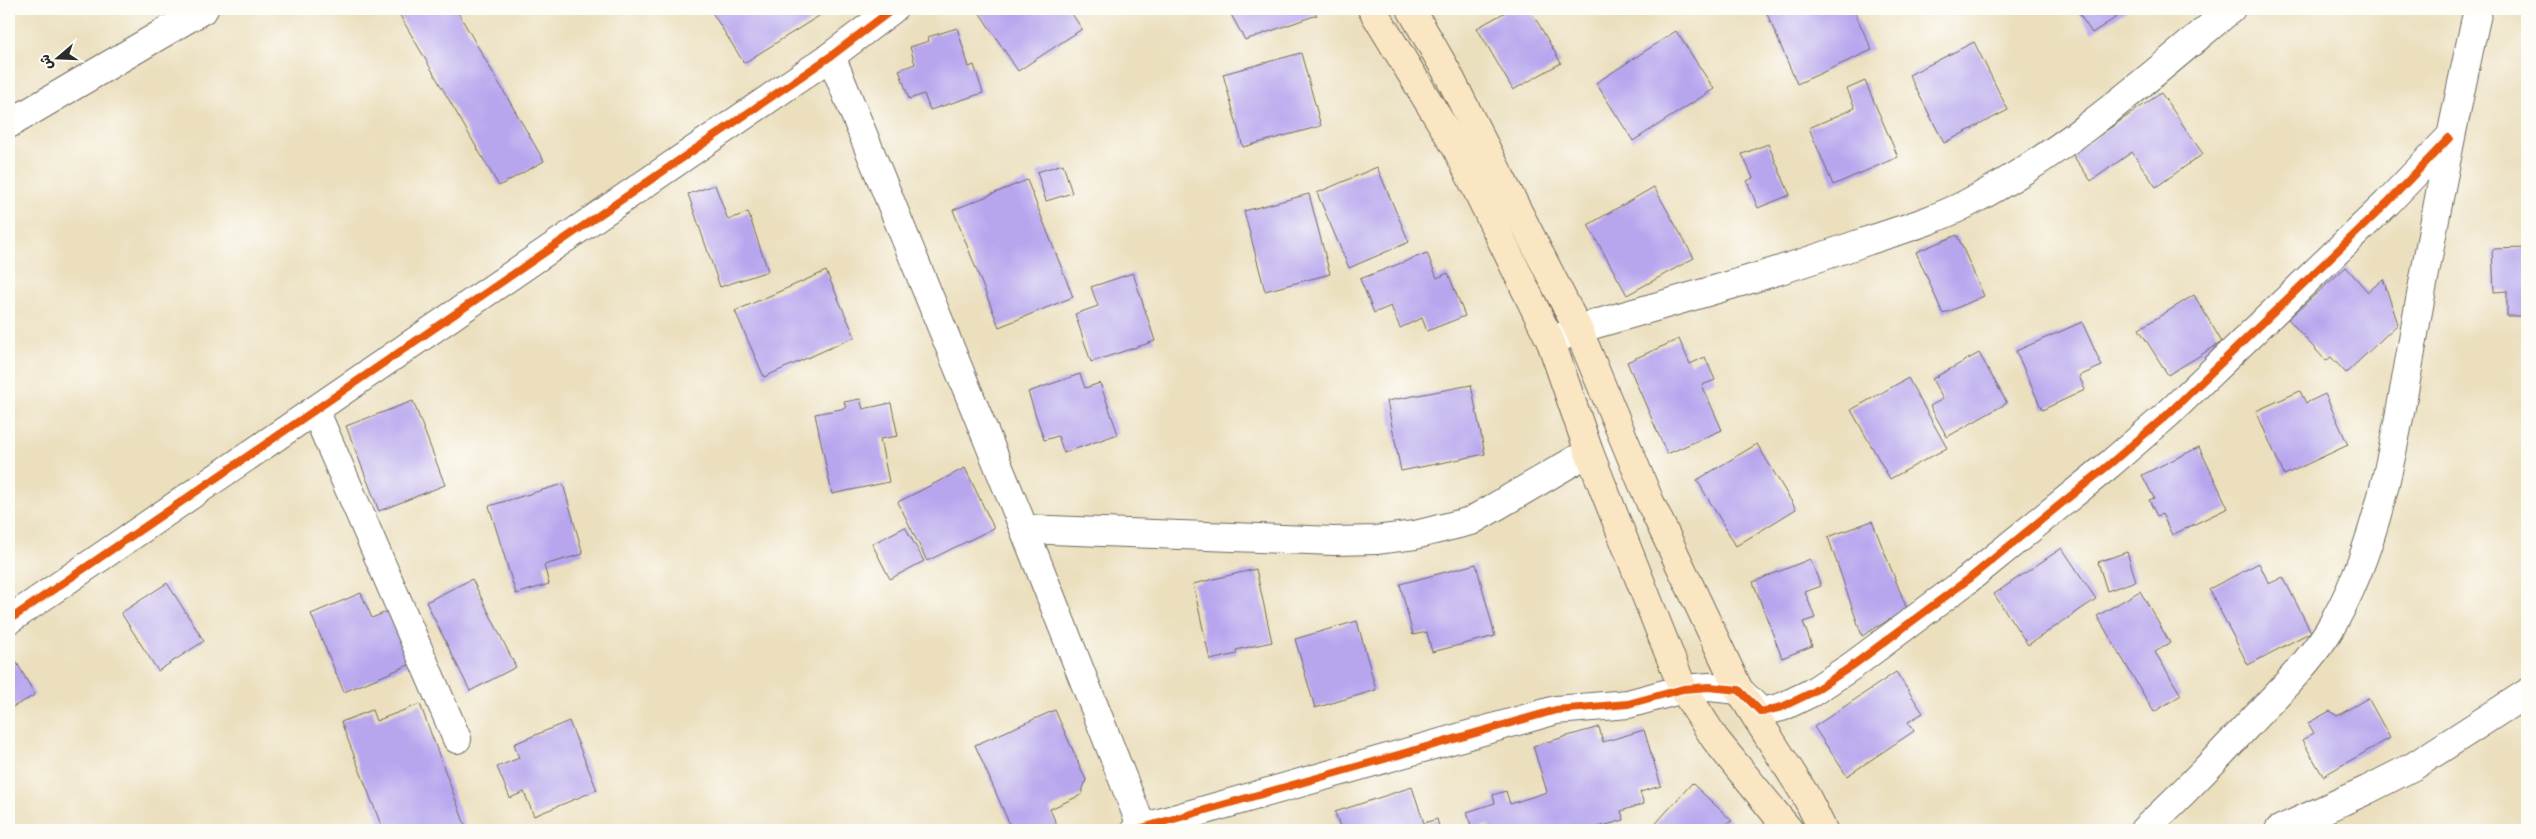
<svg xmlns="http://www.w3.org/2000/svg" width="2536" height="839" viewBox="0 0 2536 839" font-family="Mynerve,'Playpen Sans Arabic',sans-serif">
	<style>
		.building { fill: #b7a6ee }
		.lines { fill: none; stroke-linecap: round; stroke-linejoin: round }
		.street-casing { stroke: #6e6a5e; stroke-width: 30 }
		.secondary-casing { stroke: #6e6a5e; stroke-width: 30 }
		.street { stroke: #fff; stroke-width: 28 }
		.secondary { stroke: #fbe6c4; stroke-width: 28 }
		.cycleway-casing { stroke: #fdfcf7; stroke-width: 11 }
		.cycleway { stroke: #e8590c; stroke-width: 8 }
	</style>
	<rect width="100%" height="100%" fill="#fdfcf7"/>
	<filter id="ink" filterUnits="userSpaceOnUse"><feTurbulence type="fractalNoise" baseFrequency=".02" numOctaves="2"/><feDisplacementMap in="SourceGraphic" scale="10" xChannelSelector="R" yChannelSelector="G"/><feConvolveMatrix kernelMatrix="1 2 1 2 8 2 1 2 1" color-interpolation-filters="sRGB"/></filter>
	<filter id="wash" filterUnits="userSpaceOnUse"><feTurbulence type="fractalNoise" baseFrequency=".0096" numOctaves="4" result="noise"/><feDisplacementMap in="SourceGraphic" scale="20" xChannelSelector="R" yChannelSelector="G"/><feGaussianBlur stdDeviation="1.12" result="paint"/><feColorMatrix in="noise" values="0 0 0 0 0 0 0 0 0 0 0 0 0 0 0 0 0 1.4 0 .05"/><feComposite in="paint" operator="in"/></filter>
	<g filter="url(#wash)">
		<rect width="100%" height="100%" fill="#ebdfbe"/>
		<g id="blocks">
			<g class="building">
				<path d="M403 9H456L544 161 499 186 398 12Z"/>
				<path d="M710 9H830L744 63Z"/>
				<path d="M977 9H1069L1082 29 1018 71Z"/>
				<path d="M1228 9H1313L1317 15 1245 40Z"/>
				<path d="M1511 9H1530L1561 63 1513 90 1477 28Z"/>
				<path d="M1765 9H1853L1872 50 1797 84Z"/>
				<path d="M2076 9H2129L2092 33Z"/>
				<path d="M957 28 969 67 974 65 983 93 930 110 924 94 909 99 899 70 915 64 910 47 929 41 928 37Z"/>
				<path d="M1676 31 1714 89 1633 141 1596 83Z"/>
				<path d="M1974 42 2008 110 1944 143 1909 75Z"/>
				<path d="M1301 53 1321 126 1243 147 1223 74Z"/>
				<path d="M1865 81 1898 157 1833 185 1809 128 1855 108 1847 89Z"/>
				<path d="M2161 93 2203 154 2156 187 2132 152 2091 181 2072 154Z"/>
				<path d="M1768 144 1790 195 1758 208 1747 181 1753 178 1742 154Z"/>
				<path d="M1063 164 1072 193 1046 201 1037 172Z"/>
				<path d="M1377 167 1409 242 1349 268 1317 193Z"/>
				<path d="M1027 180 1073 297 999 327 953 210Z"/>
				<path d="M715 185 728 220 748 212 768 271 720 287 688 194Z"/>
				<path d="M1654 187 1694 258 1627 295 1588 225Z"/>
				<path d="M1309 194 1330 274 1265 291 1244 211Z"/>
				<path d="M1957 235 1984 296 1943 314 1916 252Z"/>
				<path d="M2527 248V316H2507V291L2494 292 2492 249Z"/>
				<path d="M1427 253 1437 278 1448 273 1465 316 1427 331 1422 318 1400 328 1391 306 1374 313 1360 279Z"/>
				<path d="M2346 267 2368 292 2383 279 2398 324 2346 373 2331 357 2326 361 2288 319Z"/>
				<path d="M826 271 855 337 764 377 735 311Z"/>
				<path d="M1133 273 1155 341 1091 362 1075 314 1098 306 1091 287Z"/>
				<path d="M2194 295 2222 342 2168 375 2139 329Z"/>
				<path d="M2082 322 2102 366 2079 376 2085 390 2042 410 2016 351Z"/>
				<path d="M1679 339 1690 364 1705 357 1715 380 1702 385 1722 430 1667 454 1627 362Z"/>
				<path d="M1979 353 2007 403 1947 437 1930 406 1943 399 1932 379Z"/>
				<path d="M1080 374 1085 388 1100 383 1118 434 1064 453 1058 436 1044 440 1028 392Z"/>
				<path d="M1908 378 1947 448 1890 479 1851 410Z"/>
				<path d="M1471 385 1485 454 1401 471 1387 401Z"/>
				<path d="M2300 391 2306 403 2325 394 2348 445 2284 475 2256 411Z"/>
				<path d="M860 399 863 409 891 403 898 436 880 439 889 482 832 494 815 414 846 408 844 402Z"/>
				<path d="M413 401 445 485 379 511 346 426Z"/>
				<path d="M1757 444 1796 509 1736 546 1697 480Z"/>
				<path d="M2199 447 2228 508 2172 535 2162 514 2157 516 2149 500 2154 498 2142 475Z"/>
				<path d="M965 468 994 528 927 561 898 502Z"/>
				<path d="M563 484 583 554 544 565 549 584 516 594 489 506Z"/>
				<path d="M1872 521 1907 609 1862 636 1828 537Z"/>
				<path d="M905 527 924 561 890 579 872 544Z"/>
				<path d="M2062 548 2096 599 2028 645 1994 594Z"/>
				<path d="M2127 552 2136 581 2107 591 2098 562Z"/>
				<path d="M1810 559 1821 586 1805 592 1815 618 1803 622 1812 646 1782 658 1753 582Z"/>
				<path d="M2259 563 2269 584 2283 577 2311 632 2248 665 2209 589Z"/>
				<path d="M1476 564 1495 636 1432 652 1427 632 1413 635 1400 584Z"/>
				<path d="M1256 569 1272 642 1236 650 1237 654 1210 660 1193 584Z"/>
				<path d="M472 579 516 667 470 691 426 602Z"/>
				<path d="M167 583 204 641 158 671 121 613Z"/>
				<path d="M2140 591 2170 643 2155 652 2181 695 2154 712 2097 616Z"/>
				<path d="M361 593 372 618 393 609 416 662 344 692 311 614Z"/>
				<path d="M1357 621 1376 690 1315 708 1295 639Z"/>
				<path d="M16 661 35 695 9 709V665Z"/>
				<path d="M1896 672 1923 713 1908 722 1914 731 1847 776 1814 727Z"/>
				<path d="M2368 698 2390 738 2323 776 2302 740 2314 733 2308 723 2330 711 2337 716Z"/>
				<path d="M420 704 467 830H383L341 722 372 710 376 721Z"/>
				<path d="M1055 710 1086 780 1081 795 1050 809 1058 828 1053 830H1012L975 745Z"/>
				<path d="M569 721 597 790 534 816 524 792 510 798 497 767 519 758 514 744Z"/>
				<path d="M1599 727 1603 742 1644 730 1661 786 1640 792 1644 804 1621 811 1624 820 1588 830H1491L1489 825 1472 829 1467 812 1495 803 1493 795 1506 791 1510 804 1547 792 1533 746Z"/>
				<path d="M1692 783 1732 821 1715 830H1650Z"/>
				<path d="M1412 787 1424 823 1437 819 1440 830H1341L1335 812Z"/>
			</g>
		</g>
	</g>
	<g filter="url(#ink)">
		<use href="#blocks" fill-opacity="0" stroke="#6e6a5e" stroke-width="1"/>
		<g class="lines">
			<g class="street-casing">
				<g id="street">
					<path d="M831 56 1024 529 1143 830"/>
					<path d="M9 124 204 9"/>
					<path d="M1551 342 1578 329C1675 301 1772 275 1867 241 1900 230 1935 220 1966 204 2065 153 2147 79 2231 9"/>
					<path d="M315 410 457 739"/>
					<path d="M1024 529 1334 541 1376 540 1415 535 1471 521 1589 452"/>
					<path d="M9 620 831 56 893 9"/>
					<path d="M1135 830 1556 710 1628 704 1683 689 1709 687 1739 690 1761 712 1782 707 1811 693 1852 666 1966 581 2110 464 2168 414 2387 203 2449 138"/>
					<path d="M2144 830C2183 794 2220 755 2256 716 2282 689 2308 663 2328 632 2384 541 2400 410 2419 306 2437 206 2456 108 2478 9"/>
					<path d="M2279 830 2367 790 2414 766 2527 693"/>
				</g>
			</g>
			<g class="secondary-casing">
				<g id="secondary">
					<path d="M1372 9 1457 149 1551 342 1589 452 1683 689 1715 739 1789 830"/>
					<path d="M1411 9 1447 72 1578 329 1650 502 1739 690 1806 796 1823 830"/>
				</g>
			</g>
			<use href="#street" class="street"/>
			<use href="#secondary" class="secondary"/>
			<g class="cycleway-casing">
				<g id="cycleway">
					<path d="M9 620 831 56 893 9"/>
					<path d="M1135 830 1556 710 1628 704 1683 689 1709 687 1739 690 1761 712 1782 707 1811 693 1852 666 1966 581 2110 464 2168 414 2387 203 2449 138"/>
				</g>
			</g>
			<use href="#cycleway" class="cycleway"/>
		</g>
	</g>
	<rect width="2536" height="839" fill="none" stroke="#fdfcf7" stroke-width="30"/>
	<g transform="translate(58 58) rotate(251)" stroke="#fdfcf7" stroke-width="4" paint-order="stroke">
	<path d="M0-4L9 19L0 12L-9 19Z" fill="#2b2b2b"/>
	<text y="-8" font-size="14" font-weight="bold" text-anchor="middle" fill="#2b2b2b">ش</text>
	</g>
</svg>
